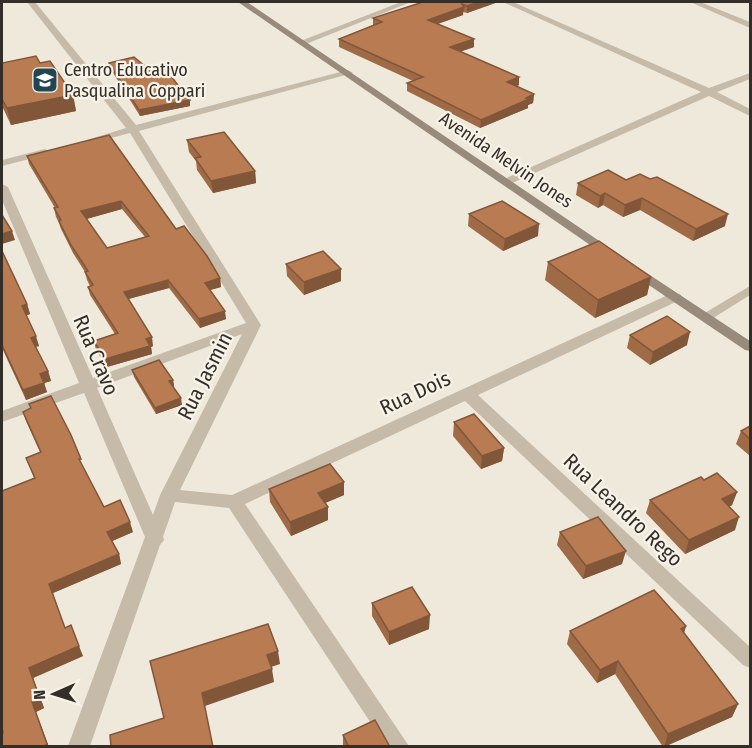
<svg xmlns="http://www.w3.org/2000/svg" width="752" height="748" viewBox="0 0 752 748" font-family="'Fira Sans Condensed',sans-serif">
	<style>
		.lines { fill: none; stroke-linecap: round; stroke-linejoin: round }
		.street { fill: #c6bba9; fill-rule: evenodd }
		.secondary { fill: #998b7b; fill-rule: evenodd }
		.wall { fill: #9f6a46; fill-rule: evenodd }
		.shaded-wall { fill: #825639 }
		.building { fill: #b97b51; stroke: #825639; stroke-width: 1.5; fill-rule: evenodd }
		.labels { text-anchor: middle; stroke-width: 4.5; stroke-linejoin: round; paint-order: stroke }
		.far-poi-label { font-size: 18px; fill: #342e28; stroke: #f7f3e8; text-anchor: start }
		.far-street-label { font-size: 18px; fill: #342e28; stroke: #f7f3e8 }
		.street-label { font-size: 21px; fill: #342e28; stroke: #f7f3e8 }
	</style>
	<rect width="100%" height="100%" fill="#efe9dc"/>
	<g class="lines">
		<g class="street">
			<path d="M27 2H35L136 125 348 70 353 73 139 131 261 325 180 490 232 495 670 294H680L682 297 680 300 478 395 750 647V668L743 665 465 401 245 504 409 746H386L229 508 175 502 163 537 164 540 160 545 90 746H68L145 537 84 393 2 422V411L79 383 2 200V184L8 187 93 378 246 323 130 133 92 143 87 140 126 128ZM242 334 160 495 153 515 97 388Z"/>
			<path d="M401 2H411L306 44 298 42Z"/>
			<path d="M503 2H513L709 88 750 73V79L717 92 750 109V116L709 96 510 184H502V180L701 92Z"/>
			<path d="M690 2H700L750 22V28Z"/>
			<path d="M45 149 51 152 49 154 2 166V160Z"/>
			<path d="M750 286V295L710 320 705 321 698 317Z"/>
		</g>
		<g class="secondary">
			<path d="M238 2H247L617 253 616 256H606Z"/>
			<path d="M633 264 750 341V351L745 350 628 271 626 268Z"/>
		</g>
	</g>
	<g class="wall">
		<path d="M423 2H498L467 13 463 12V15L438 24 474 39V47L460 52 519 77V85L516 86 534 94 533 103 528 105V108L480 128 407 91V83L413 81 339 47V39L373 25V18Z"/>
		<path d="M2 63H40L73 95 76 111 11 125 2 106Z"/>
		<path d="M109 63 152 72 190 100V106L140 116 110 68Z"/>
		<path d="M109 135 176 229 220 278 221 287 210 290 226 319 200 328 169 288 128 299 153 346 151 347 152 354 107 367 96 350 94 341 115 334 90 295 88 287 90 286 87 280 85 272 73 253 61 229 59 223 56 217 54 208H55L29 164 27 156ZM122 209 145 237 107 248 86 219Z"/>
		<path d="M187 140 255 171 256 183 213 193 197 170 196 161 189 152Z"/>
		<path d="M626 180 725 226 693 241 640 210 623 217 603 205 598 208 576 195 578 183Z"/>
		<path d="M469 214 538 236 503 251 468 226Z"/>
		<path d="M2 251 27 304 30 314 26 315 39 346 36 347 48 371 51 381 44 383 47 392 26 400 2 348Z"/>
		<path d="M548 262 651 277 647 295 595 318 545 280Z"/>
		<path d="M286 264 341 269V281L304 295 287 276Z"/>
		<path d="M630 335 687 345 650 365 627 348Z"/>
		<path d="M132 370 173 380 174 386 173 387 182 405 156 414 134 377Z"/>
		<path d="M29 404 83 468 104 507 133 532 112 541 119 554 121 564 53 593 65 628 83 656 33 678 44 708 36 712 3 733 34 478 26 458 40 452 26 421 23 412 31 409Z"/>
		<path d="M454 422 504 448 502 461 481 469 453 436Z"/>
		<path d="M750 426V456L736 444 741 431Z"/>
		<path d="M704 480 737 492 732 505 729 507 735 530 685 554 646 513 650 500Z"/>
		<path d="M344 482V495L325 503 328 507V520L291 536 270 502 269 489Z"/>
		<path d="M560 532 622 564 583 579 557 545Z"/>
		<path d="M372 603 429 629 389 645 372 616Z"/>
		<path d="M686 626 684 633 738 704 732 717 663 747 615 674 597 683 567 644 570 631Z"/>
		<path d="M343 735 390 747H343Z"/>
	</g>
	<g class="shaded-wall">
		<path d="M479 2H498L467 13V6Z"/>
		<path d="M464 7 463 15 428 27V20Z"/>
		<path d="M474 39V47L449 55 450 47Z"/>
		<path d="M519 77V85L506 91 507 82Z"/>
		<path d="M534 94 533 103 528 105V108L480 128 481 120Z"/>
		<path d="M73 95 76 111 11 125 7 108Z"/>
		<path d="M190 100V106L140 116 139 110Z"/>
		<path d="M255 171 256 183 213 193 211 181Z"/>
		<path d="M605 193 603 205 598 208 600 196Z"/>
		<path d="M642 198 640 210 623 217 625 205Z"/>
		<path d="M121 201 122 209 83 220 81 211Z"/>
		<path d="M728 214 725 226 693 241 696 229Z"/>
		<path d="M539 224 538 236 503 251 505 239Z"/>
		<path d="M12 231 15 240 2 244V234Z"/>
		<path d="M341 269V281L304 295V282Z"/>
		<path d="M651 277 647 295 595 318 598 300Z"/>
		<path d="M220 278 221 287 206 291 205 283Z"/>
		<path d="M168 280 169 288 125 300 124 292Z"/>
		<path d="M27 304 30 314 25 316 22 306Z"/>
		<path d="M225 311 226 319 200 328 199 319Z"/>
		<path d="M690 332 687 345 650 365 653 352Z"/>
		<path d="M36 336 39 346 34 347 31 338Z"/>
		<path d="M152 337 153 346 151 347 152 354 107 367 105 359Z"/>
		<path d="M48 371 51 381 44 383 47 392 26 400 23 390 40 374Z"/>
		<path d="M173 380 174 386 170 388 169 381Z"/>
		<path d="M181 398 182 405 156 414 155 408Z"/>
		<path d="M504 448 502 461 481 469 482 456Z"/>
		<path d="M344 482V495L318 506V493Z"/>
		<path d="M737 492 732 505 717 513 722 499Z"/>
		<path d="M328 507V520L291 536 290 522Z"/>
		<path d="M739 517 735 530 685 554 689 540Z"/>
		<path d="M130 522 133 532 110 542 107 532Z"/>
		<path d="M626 551 622 564 583 579 586 566Z"/>
		<path d="M119 554 121 564 53 593 49 584Z"/>
		<path d="M430 615 429 629 389 645V632Z"/>
		<path d="M686 626 682 639 681 629Z"/>
		<path d="M79 646 83 656 33 678 44 708 36 712 49 747H43L32 702 29 668Z"/>
		<path d="M278 651 280 664 268 668 267 655Z"/>
		<path d="M618 661 615 674 597 683 600 670Z"/>
		<path d="M272 669 274 682 205 706 202 693Z"/>
		<path d="M738 704 732 717 664 747 668 734Z"/>
	</g>
	<g class="building">
		<path d="M423 2H479L467 6 462 4 464 7 428 20 474 39 450 47 519 77 507 82 534 94 526 98 529 99 481 120 407 83 423 77 339 39 382 22 373 18Z"/>
		<path d="M36 56 40 63 50 61 73 95 7 108 2 99V63Z"/>
		<path d="M134 57 152 72 166 70 190 100 139 110 109 63Z"/>
		<path d="M224 132 255 171 211 181 195 158 201 157 187 140Z"/>
		<path d="M109 135 176 229 184 226 207 256 220 278 205 283 225 311 199 319 168 280 124 292 152 337 146 339 150 346 105 359 94 341 118 333 88 287 93 285 85 272 88 271 71 245 59 221 61 220 54 208 58 207 27 156ZM121 201 149 236 107 248 81 211Z"/>
		<path d="M608 170 626 180 640 174 650 179 657 177 728 214 696 229 642 198 625 205 605 193 600 196 578 183Z"/>
		<path d="M502 201 539 224 505 239 469 214Z"/>
		<path d="M2 215 12 231 2 234Z"/>
		<path d="M599 241 651 277 598 300 548 262Z"/>
		<path d="M2 251 27 304 22 306 36 336 31 338 48 371 40 374 44 383 23 390 2 345Z"/>
		<path d="M323 251 341 269 304 282 286 264Z"/>
		<path d="M667 316 690 332 653 352 630 335Z"/>
		<path d="M159 360 173 380 169 381 181 398 155 408 132 370Z"/>
		<path d="M51 396 71 435 81 459H79L104 507 120 500 130 522 107 532 119 554 49 584 65 628 71 625 79 646 29 668 40 699 32 702 47 744 43 747H2V734L3 733 2 727V491L35 478 26 458 41 452 23 412 31 408 29 404Z"/>
		<path d="M474 414 504 448 482 456 454 422Z"/>
		<path d="M750 426V439L741 431Z"/>
		<path d="M330 464 344 482 318 493 328 507 290 522 269 489Z"/>
		<path d="M717 473 737 492 722 499 739 517 689 540 650 500 701 477 704 480Z"/>
		<path d="M598 517 626 551 586 566 560 532Z"/>
		<path d="M412 587 430 615 389 632 372 603Z"/>
		<path d="M654 590 686 626 681 629 738 704 668 734 618 661 600 670 570 631Z"/>
		<path d="M268 624 278 651 267 655 272 669 202 693 213 747H111L110 735 164 718 150 661Z"/>
		<path d="M375 720 390 747H349L343 735Z"/>
	</g>
	<defs>
		<g id="school-square" transform="scale(1.35)"><rect x="-9" y="-9" width="18" height="18" rx="4" fill="#224651" stroke="#f7f3e8"/><path d="M0-5L7-2L0 1L-7-2ZM-4 1L0 2.5L4 1V4Q0 6-4 4Z" fill="#fff"/></g>
	</defs>
	<g fill-rule="evenodd">
		<use href="#school-square" x="45" y="80"/>
	</g>
	<g class="labels">
		<g class="far-poi-label">
			<text x="64" y="76">Centro Educativo<tspan x="64" dy="21">Pasqualina Coppari</tspan></text>
		</g>
		<g class="far-street-label">
			<text transform="translate(506 160) rotate(34)" y="6">Avenida Melvin Jones</text>
		</g>
		<g class="street-label">
			<text transform="translate(96 355) rotate(67)" y="7">Rua Cravo</text>
			<text transform="translate(205 376) rotate(-63)" y="7">Rua Jasmin</text>
			<text transform="translate(415 393) rotate(-25)" y="7">Rua Dois</text>
			<text transform="translate(623 510) rotate(43)" y="7">Rua Leandro Rego</text>
		</g>
	</g>
	<rect width="752" height="748" fill="none" stroke="#342e28" stroke-width="6"/>
	<g transform="translate(54 694) rotate(267)" stroke="#f7f3e8" stroke-width="4.5" paint-order="stroke">
	<path d="M0-4.5L10 22L0 15L-10 22Z" fill="#342e28"/>
	<text y="-9" font-size="16" font-weight="bold" text-anchor="middle" fill="#342e28">N</text>
	</g>
</svg>
